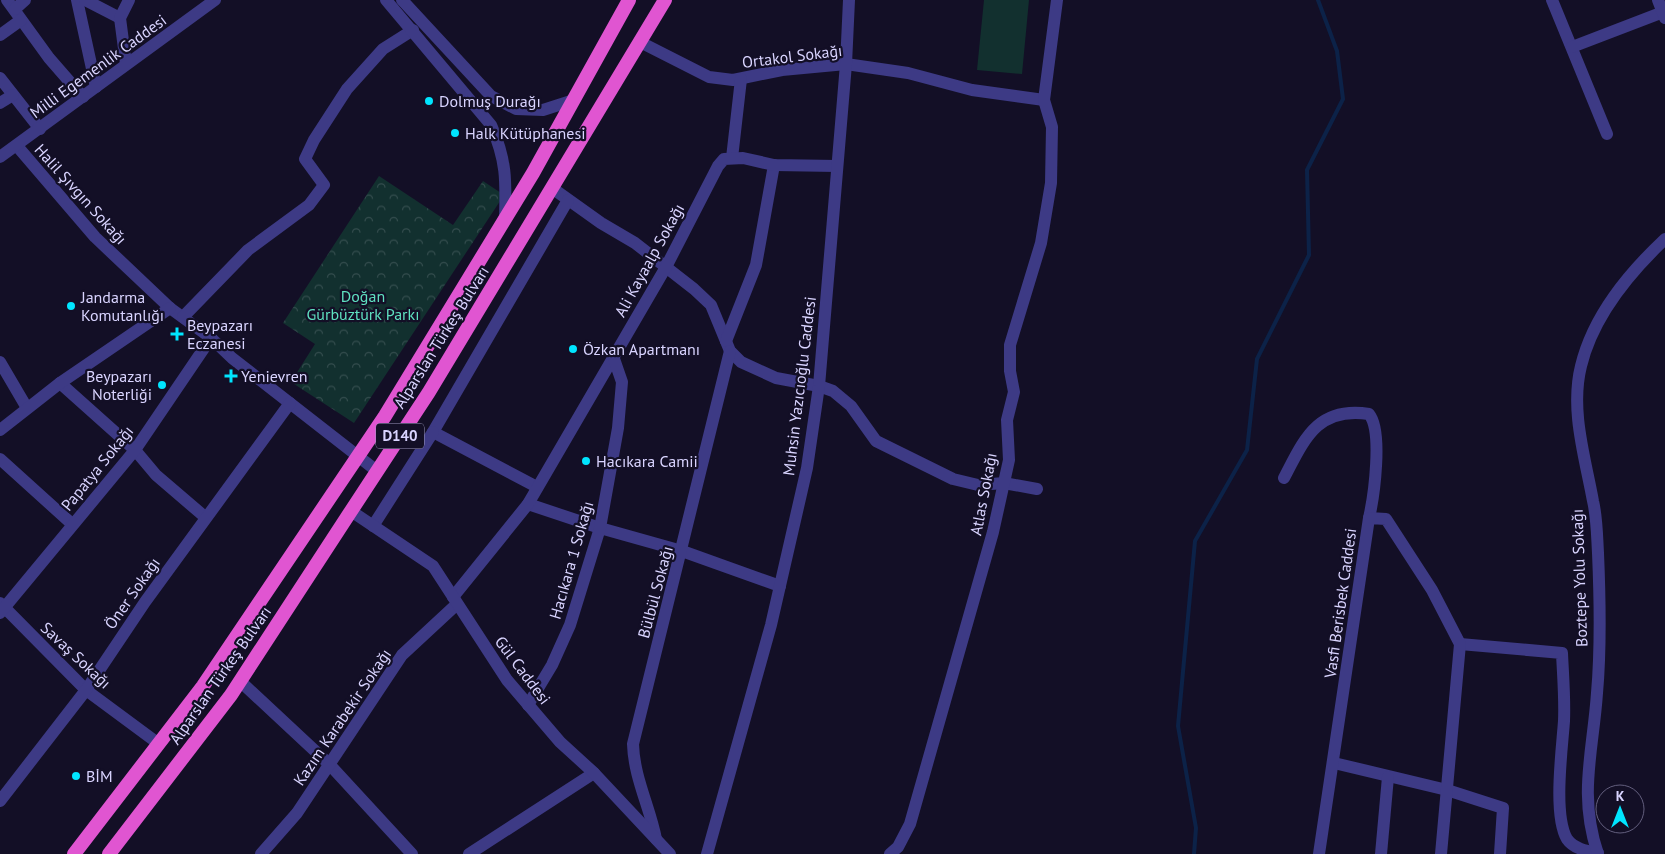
<svg xmlns="http://www.w3.org/2000/svg" width="1665" height="854" viewBox="0 0 1665 854" font-family="'PT Sans',sans-serif">
	<style>
		.park { fill: url(#park-crowns) }
		.garden { fill: #12302f }
		.lines { fill: none; stroke-linecap: round; stroke-linejoin: round }
		.stream { stroke: #0c2248; stroke-width: 4 }
		.minor { stroke: #3d3a85; stroke-width: 12 }
		.tertiary { stroke: #3d3a85; stroke-width: 12 }
		.trunk { stroke: #e055d1; stroke-width: 14 }
		.poi-dot { fill: #00e5ff; stroke: #130f26; stroke-width: 2 }
		.labels { text-anchor: middle; stroke-width: 4.5; stroke-linejoin: round; paint-order: stroke }
		.shield { fill: #130f26; stroke: #9e99be; stroke-width: 1 }
		.shield-label { font-size: 15px; font-weight: bold; fill: #d9d4ff }
		.street-label { font-size: 16px; fill: #d9d4ff; stroke: #130f26 }
		.poi-label { font-size: 16px; fill: #d9d4ff; stroke: #130f26; text-anchor: start }
		.park-label { font-size: 16px; fill: #5fe0c0; stroke: #130f26 }
	</style>
	<defs>
		<pattern id="park-crowns" width="20" height="18" patternUnits="userSpaceOnUse" patternTransform="scale(1.25)"><rect width="20" height="18" fill="#12302f"/><path d="M2 6a3 3 0 1 1 6 0M12 15a3 3 0 1 1 6 0" fill="none" stroke="#344d4e"/></pattern>
	</defs>
	<rect width="100%" height="100%" fill="#130f26"/>
	<path class="park" d="M379 176 453 225 483 181 504 195 354 423 291 382 315 344 283 323Z"/>
	<path class="garden" d="M984 0H1029L1022 74 977 70Z"/>
	<g class="lines">
		<path class="stream" d="M1194 854 1196 828 1178 726 1195 541 1247 450 1257 359 1309 255 1307 170 1343 99 1337 51 1318 0"/>
		<g class="minor">
			<path d="M7 0 49 58 83 97"/>
			<path d="M77 0 96 87"/>
			<path d="M85 0 120 18"/>
			<path d="M1552 0 1607 134"/>
			<path d="M15 9 25 0"/>
			<path d="M0 35 21 20"/>
			<path d="M640 42 709 77 733 80 782 70 846 64 908 73 972 90 1044 100"/>
			<path d="M1572 47 1663 12"/>
			<path d="M126 64 120 18 129 0"/>
			<path d="M0 78 40 129"/>
			<path d="M0 103 13 95"/>
			<path d="M17 146 95 237 170 308 211 338 232 358 377 471"/>
			<path d="M732 158 741 79"/>
			<path d="M552 188 601 223 635 243 694 289 711 305 730 351 741 362 776 378 819 386 833 391 851 406 876 441 953 479 978 485 1004 483 1037 489"/>
			<path d="M183 317 248 250 309 205 324 185 305 159 314 140 347 89 383 49 413 30"/>
			<path d="M726 341 756 265 774 165"/>
			<path d="M0 362 27 408"/>
			<path d="M60 383 135 450 156 475 205 517"/>
			<path d="M0 430 60 383 170 308"/>
			<path d="M0 459 72 524"/>
			<path d="M1284 478C1304 440 1317 406 1369 414 1383 431 1374 496 1369 518"/>
			<path d="M537 487 433 432 568 200"/>
			<path d="M528 504 600 528 682 551 780 586"/>
			<path d="M373 526 433 432"/>
			<path d="M453 597 528 504 666 267 718 166 724 159 743 158 774 165 837 166"/>
			<path d="M0 603 86 690 159 744"/>
			<path d="M0 613 135 450 211 338"/>
			<path d="M1460 644 1562 653C1563 676 1565 698 1564 721 1562 750 1553 815 1567 839 1574 849 1587 851 1598 853"/>
			<path d="M240 681 329 764 412 854"/>
			<path d="M528 705 552 665 570 625 600 528 618 428 622 382 613 356"/>
			<path d="M1334 763 1447 790 1503 808 1500 854"/>
			<path d="M0 801 86 690 145 602 290 403"/>
			<path d="M656 839C650 807 634 778 633 744L730 351"/>
			<path d="M261 854 297 813 402 655 457 604"/>
			<path d="M469 854 594 773"/>
			<path d="M707 854 771 625 807 468 819 386 846 64 849 0"/>
			<path d="M890 854 898 847 910 824 993 532 1009 460 1007 420 1014 392 1010 371V345L1041 243 1051 183 1052 127 1044 100 1057 0"/>
			<path d="M1381 854 1388 777"/>
		</g>
		<g class="tertiary">
			<path d="M386 0 491 125C507 161 506 182 505 219"/>
			<path d="M402 0 491 96 516 109 543 110 574 100"/>
			<path d="M1658 0 1665 18"/>
			<path d="M0 157 215 0"/>
			<path d="M351 511 433 566 507 680 560 742 594 773 670 854"/>
			<path d="M1319 854 1369 518 1386 519 1432 590 1460 644 1441 854"/>
			<path d="M1598 854C1578 795 1593 752 1597 693 1601 648 1600 599 1598 553 1597 536 1597 518 1593 501 1585 457 1570 410 1581 366 1593 316 1628 274 1665 239"/>
		</g>
		<g class="trunk">
			<path d="M74 854 203 686 385 416 533 173 629 0"/>
			<path d="M109 854 231 695 351 511 429 392 665 0"/>
		</g>
	</g>
	<g class="poi-dot">
		<circle cx="429" cy="101" r="5"/>
		<circle cx="455" cy="133" r="5"/>
		<circle cx="71" cy="306" r="5"/>
		<path d="M174.5 326.5h5v5h5v5h-5v5h-5v-5h-5v-5h5z"/>
		<circle cx="573" cy="349" r="5"/>
		<path d="M228.5 368.5h5v5h5v5h-5v5h-5v-5h-5v-5h5z"/>
		<circle cx="162" cy="385" r="5"/>
		<circle cx="586" cy="461" r="5"/>
		<circle cx="76" cy="776" r="5"/>
	</g>
	<g class="labels">
		<rect class="shield" x="376" y="423.5" width="48" height="25" rx="4"/>
		<g class="shield-label">
			<text x="400" y="441">D140</text>
		</g>
		<g class="street-label">
			<text transform="translate(792 56) rotate(-7)" y="6">Ortakol Sokağı</text>
			<text transform="translate(98 66) rotate(-36)" y="6">Milli Egemenlik Caddesi</text>
			<text transform="translate(81 194) rotate(48)" y="6">Halil Şıvgın Sokağı</text>
			<text transform="translate(649 260) rotate(-61)" y="6">Ali Kayaalp Sokağı</text>
			<text transform="translate(441 337) rotate(-58)" y="6">Alparslan Türkeş Bulvarı</text>
			<text transform="translate(799 386) rotate(-83)" y="6">Muhsin Yazıcıoğlu Caddesi</text>
			<text transform="translate(97 468) rotate(-51)" y="6">Papatya Sokağı</text>
			<text transform="translate(983 494) rotate(-79)" y="6">Atlas Sokağı</text>
			<text transform="translate(571 560) rotate(-74)" y="6">Hacıkara 1 Sokağı</text>
			<text transform="translate(1579 578) rotate(-92)" y="6">Boztepe Yolu Sokağı</text>
			<text transform="translate(655 592) rotate(-75)" y="6">Bülbül Sokağı</text>
			<text transform="translate(132 593) rotate(-55)" y="6">Öner Sokağı</text>
			<text transform="translate(1340 603) rotate(-82)" y="6">Vasfi Berisbek Caddesi</text>
			<text transform="translate(76 655) rotate(43)" y="6">Savaş Sokağı</text>
			<text transform="translate(523 670) rotate(53)" y="6">Gül Caddesi</text>
			<text transform="translate(220 675) rotate(-55)" y="6">Alparslan Türkeş Bulvarı</text>
			<text transform="translate(342 717) rotate(-56)" y="6">Kazım Karabekir Sokağı</text>
		</g>
		<g class="poi-label">
			<text x="439" y="107">Dolmuş Durağı</text>
			<text x="465" y="139">Halk Kütüphanesi</text>
			<text x="81" y="303">Jandarma<tspan x="81" dy="18">Komutanlığı</tspan></text>
			<text x="187" y="331">Beypazarı<tspan x="187" dy="18">Eczanesi</tspan></text>
			<text x="583" y="355">Özkan Apartmanı</text>
			<text x="152" y="382" text-anchor="end">Beypazarı<tspan x="152" dy="18">Noterliği</tspan></text>
			<text x="241" y="382">Yenievren</text>
			<text x="596" y="467">Hacıkara Camii</text>
			<text x="86" y="782">BİM</text>
		</g>
		<g class="park-label">
			<text x="363" y="302">Doğan<tspan x="363" dy="18">Gürbüztürk Parkı</tspan></text>
		</g>
	</g>
	<g transform="translate(1620 809)"><circle r="24" fill="#130f26" stroke="#625e7d"/>
	<path d="M0-4L9 19L0 12L-9 19Z" fill="#00e5ff"/>
	<text y="-8" font-size="14" font-weight="bold" text-anchor="middle" fill="#d9d4ff">K</text>
	</g>
</svg>
